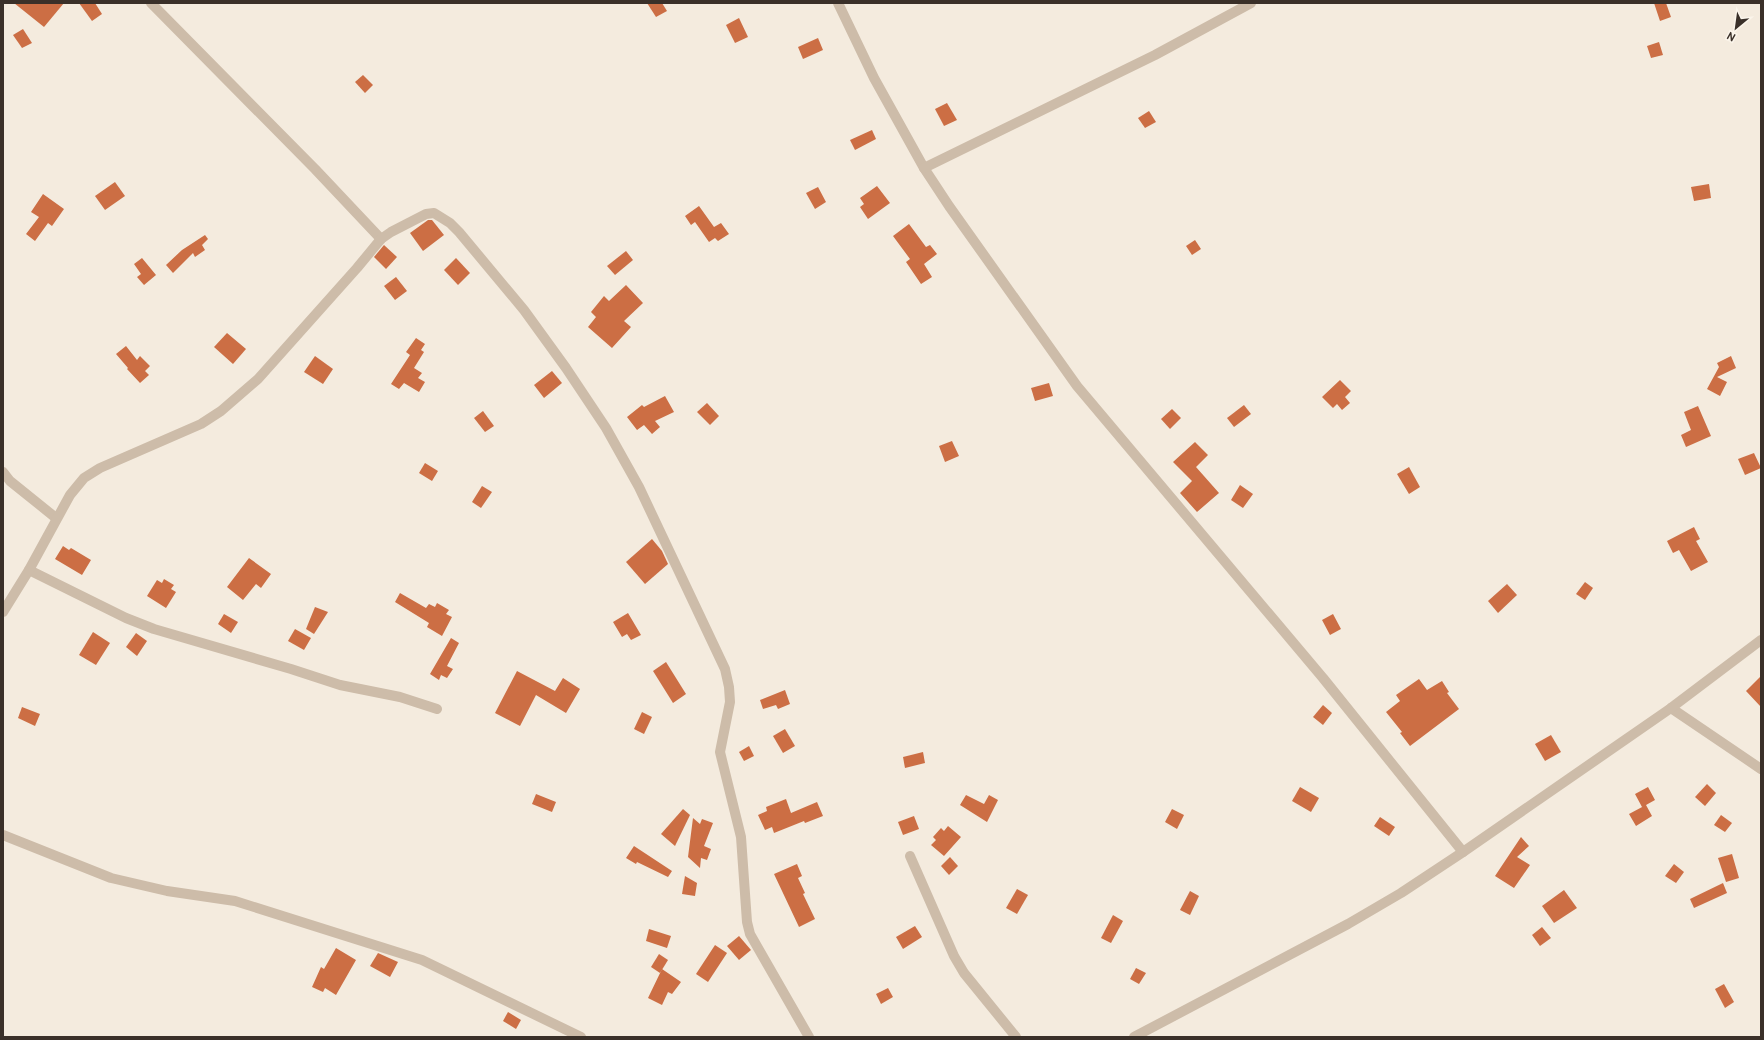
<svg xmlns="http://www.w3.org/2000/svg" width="1764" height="1040" viewBox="0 0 1764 1040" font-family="Overpass,sans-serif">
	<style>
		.building { fill: #cc6e44 }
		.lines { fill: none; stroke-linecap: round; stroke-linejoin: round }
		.minor { stroke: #cdbca9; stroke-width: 10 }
	</style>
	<rect width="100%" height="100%" fill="#f4ebde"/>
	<g class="building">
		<path d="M14 3H64L44 27Z"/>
		<path d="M79 3H95L102 14 92 21Z"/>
		<path d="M647 3H662L667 11 656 17Z"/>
		<path d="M1654 3H1666L1671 17 1660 21Z"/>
		<path d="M739 18 748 37 735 43 726 25Z"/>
		<path d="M23 29 32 43 22 48 13 35Z"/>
		<path d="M818 38 823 50 803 59 798 47Z"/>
		<path d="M1659 42 1663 55 1651 58 1647 46Z"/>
		<path d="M363 75 373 85 365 93 355 82Z"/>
		<path d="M947 103 957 120 944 126 935 109Z"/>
		<path d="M1149 111 1156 122 1145 128 1138 118Z"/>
		<path d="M872 130 876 139 855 150 850 140Z"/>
		<path d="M115 182 125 196 105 210 95 196Z"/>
		<path d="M1709 184 1711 198 1694 201 1691 187Z"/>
		<path d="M877 186 890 203 868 219 860 207 864 204 860 198Z"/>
		<path d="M818 187 826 202 815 209 806 193Z"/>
		<path d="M43 194 64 209 52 226 48 223 35 241 26 234 39 217 31 212Z"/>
		<path d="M699 206 714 227 721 223 729 234 718 241 715 238 709 242 695 222 691 225 685 216Z"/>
		<path d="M428 220H432L444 235 423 251 410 233Z"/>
		<path d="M909 224 926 247 930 245 937 254 924 264 932 277 921 284 906 262 910 259 893 236Z"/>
		<path d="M205 235 208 239 202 245 205 250 195 257 193 253 173 273 166 265 182 250Z"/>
		<path d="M1195 240 1201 249 1192 255 1186 246Z"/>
		<path d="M384 245 397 257 386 269 374 257Z"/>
		<path d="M626 251 633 260 615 275 607 266Z"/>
		<path d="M142 258 156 275 144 285 137 277 141 274 134 264Z"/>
		<path d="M456 258 470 273 458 285 444 270Z"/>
		<path d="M396 277 407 291 395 300 384 286Z"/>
		<path d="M626 285 643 303 624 321 631 327 612 348 588 327 596 317 591 312 604 296 609 301Z"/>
		<path d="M227 333 246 349 233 364 214 347Z"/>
		<path d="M416 338 425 344 421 350 424 352 414 368 422 373 418 378 425 382 419 392 404 383 399 389 391 384 410 355 406 352Z"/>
		<path d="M126 346 137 360 140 356 150 366 145 371 149 375 140 383 127 369 128 368 116 354Z"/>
		<path d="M315 356 333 369 323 384 304 372Z"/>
		<path d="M1731 356 1736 368 1717 377 1727 382 1720 396 1707 389 1719 367 1717 363Z"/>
		<path d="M552 371 562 383 544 398 534 385Z"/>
		<path d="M1340 380 1351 391 1345 397 1350 403 1342 410 1337 404 1333 408 1322 397Z"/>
		<path d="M1049 383 1053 396 1035 401 1031 388Z"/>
		<path d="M665 396 674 412 655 421 660 427 652 434 644 425 637 430 627 417 642 405 644 407Z"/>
		<path d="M707 403 719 416 710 425 697 412Z"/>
		<path d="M1244 405 1251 414 1234 427 1227 418Z"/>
		<path d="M1698 406 1711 436 1686 447 1681 435 1691 430 1684 412Z"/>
		<path d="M1172 409 1181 418 1170 429 1161 419Z"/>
		<path d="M483 411 494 426 485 432 474 418Z"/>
		<path d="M952 441 959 456 945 462 939 446Z"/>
		<path d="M1195 442 1208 455 1196 467 1219 493 1197 512 1180 493 1192 481 1173 462Z"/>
		<path d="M1754 453 1761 468 1745 475 1738 459Z"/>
		<path d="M425 463 438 471 432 481 419 473Z"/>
		<path d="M1409 467 1420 487 1409 494 1397 474Z"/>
		<path d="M1240 485 1253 494 1243 508 1231 500Z"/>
		<path d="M482 486 492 492 481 508 472 502Z"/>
		<path d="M1694 527 1700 539 1696 541 1708 562 1691 571 1679 550 1673 553 1667 541Z"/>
		<path d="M652 539 662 551 668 564 645 584 626 562Z"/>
		<path d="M63 546 69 550 71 548 91 560 82 575 55 559Z"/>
		<path d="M249 558 271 574 261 588 256 584 243 600 227 587Z"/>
		<path d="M164 579 174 585 171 589 176 592 166 608 147 596 157 580 162 583Z"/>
		<path d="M1585 582 1593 588 1585 600 1576 594Z"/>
		<path d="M1507 584 1517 595 1498 613 1488 601Z"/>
		<path d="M400 593 426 608 429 604 435 607 437 603 449 610 446 614 452 617 442 636 427 627 429 623 395 602Z"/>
		<path d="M315 607 328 612 314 634 306 629Z"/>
		<path d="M628 613 641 635 631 640 627 634 622 637 613 622Z"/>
		<path d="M224 614 238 622 231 633 218 624Z"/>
		<path d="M1333 614 1341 629 1330 635 1322 620Z"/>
		<path d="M295 629 311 638 304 650 288 641Z"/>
		<path d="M93 632 110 643 96 665 79 655Z"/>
		<path d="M136 633 147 641 137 656 126 647Z"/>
		<path d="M451 638 459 643 447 666 453 669 447 678 441 675 439 680 430 674Z"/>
		<path d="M666 662 686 694 673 703 653 671Z"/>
		<path d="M517 671 555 691 563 678 580 689 566 713 536 695 520 726 495 713Z"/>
		<path d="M1761 676V707L1746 691Z"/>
		<path d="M1419 679 1427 690 1442 681 1449 692 1447 693 1459 709 1410 746 1400 733 1402 732 1386 712 1400 701 1396 695Z"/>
		<path d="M785 690 790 704 778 709 776 705 763 709 760 700Z"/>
		<path d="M1323 705 1332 713 1323 725 1313 717Z"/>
		<path d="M22 707 40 714 35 726 18 718Z"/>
		<path d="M642 712 652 717 644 734 634 729Z"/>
		<path d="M785 729 795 746 783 753 773 736Z"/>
		<path d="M1551 735 1561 752 1545 761 1535 744Z"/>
		<path d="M749 746 754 756 744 761 739 752Z"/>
		<path d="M923 752 925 763 905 768 903 757Z"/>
		<path d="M1707 784 1716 793 1705 806 1695 797Z"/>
		<path d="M1300 787 1319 798 1311 812 1292 801Z"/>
		<path d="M1648 787 1655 800 1646 805 1652 816 1636 826 1629 814 1644 806 1642 807 1635 794Z"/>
		<path d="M536 794 556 802 552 812 532 804Z"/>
		<path d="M966 795 984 804 989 795 998 800 987 822 960 805Z"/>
		<path d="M786 799 791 813 817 802 823 816 805 823 804 821 774 833 772 827 765 830 758 815 767 811 766 807Z"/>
		<path d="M683 809 690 815 675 846 661 834Z"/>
		<path d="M1172 809 1184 815 1177 829 1165 822Z"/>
		<path d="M1721 815 1732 823 1725 832 1714 825Z"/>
		<path d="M914 816 919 829 903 835 898 822Z"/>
		<path d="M1380 817 1395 827 1389 836 1374 826Z"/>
		<path d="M693 818 700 824 702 819 713 823 704 846 711 849 707 860 701 858 700 868 688 857Z"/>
		<path d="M948 826 961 837 944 856 931 845 936 840 933 837 941 828 944 831Z"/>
		<path d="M1521 837 1529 846 1517 857 1530 865 1514 888 1495 876Z"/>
		<path d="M634 846 672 871 668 877 637 862 636 864 626 858Z"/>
		<path d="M1732 854 1739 878 1726 882 1718 858Z"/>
		<path d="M950 857 958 866 949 875 941 866Z"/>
		<path d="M797 864 802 876 798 878 805 893 803 894 815 919 799 927 774 874Z"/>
		<path d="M1674 864 1684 872 1676 883 1665 876Z"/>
		<path d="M685 876 697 883 695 896 682 894Z"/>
		<path d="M1723 883 1727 893 1694 908 1690 899Z"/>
		<path d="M1017 889 1028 895 1017 914 1006 908Z"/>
		<path d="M1564 890 1577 908 1554 923 1542 906Z"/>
		<path d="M1190 891 1199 896 1190 915 1180 910Z"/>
		<path d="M1113 915 1123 921 1111 943 1101 938Z"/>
		<path d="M915 926 922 937 903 949 896 937Z"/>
		<path d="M1542 927 1551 938 1540 946 1532 935Z"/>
		<path d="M649 929 671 936 667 948 646 941Z"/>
		<path d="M739 936 751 950 739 960 727 946Z"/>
		<path d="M715 945 727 953 708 982 696 974Z"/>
		<path d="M336 948 356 960 336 995 325 988 323 992 312 987 321 967 324 969Z"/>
		<path d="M378 953 398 962 390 977 370 966Z"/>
		<path d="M659 954 668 960 660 973 651 967Z"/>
		<path d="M1136 968 1146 973 1139 984 1130 979Z"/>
		<path d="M662 969 681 982 672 994 668 992 662 1005 648 998Z"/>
		<path d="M1724 984 1734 1002 1725 1008 1715 989Z"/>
		<path d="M888 988 893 997 881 1004 876 994Z"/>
		<path d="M508 1012 521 1020 516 1029 503 1021Z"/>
	</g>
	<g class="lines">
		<g class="minor">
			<path d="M151 3 315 169 381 239"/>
			<path d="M838 3 874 78 924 168 949 206 1077 386 1323 678 1463 852"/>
			<path d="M924 168 1155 55 1251 3"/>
			<path d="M3 472 10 481 56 518"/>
			<path d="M29 570 126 618 154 629 291 669 340 685 400 697 437 709"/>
			<path d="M3 612 29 570 70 495 84 478 100 468 201 424 221 411 258 379 357 268 381 239 391 232 426 214 434 213 450 223 459 232 524 310 566 368 606 428 639 487 725 669 729 687 730 702 720 752 741 837 747 922 750 934 809 1037"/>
			<path d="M1671 708 1761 769"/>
			<path d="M3 835 111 878 167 891 235 901 422 960 581 1037"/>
			<path d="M910 856 954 956 964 973 1016 1037"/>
			<path d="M1134 1037 1348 924 1401 893 1463 852 1671 708 1761 640"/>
		</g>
	</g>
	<rect width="1764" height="1040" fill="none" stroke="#3a3029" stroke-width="8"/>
	<g transform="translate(1736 28) rotate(209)" stroke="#fbf5eb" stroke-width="3" paint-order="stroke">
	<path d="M0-3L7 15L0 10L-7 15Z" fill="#3a3029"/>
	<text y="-6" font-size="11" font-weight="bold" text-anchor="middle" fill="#3a3029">N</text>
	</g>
</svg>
